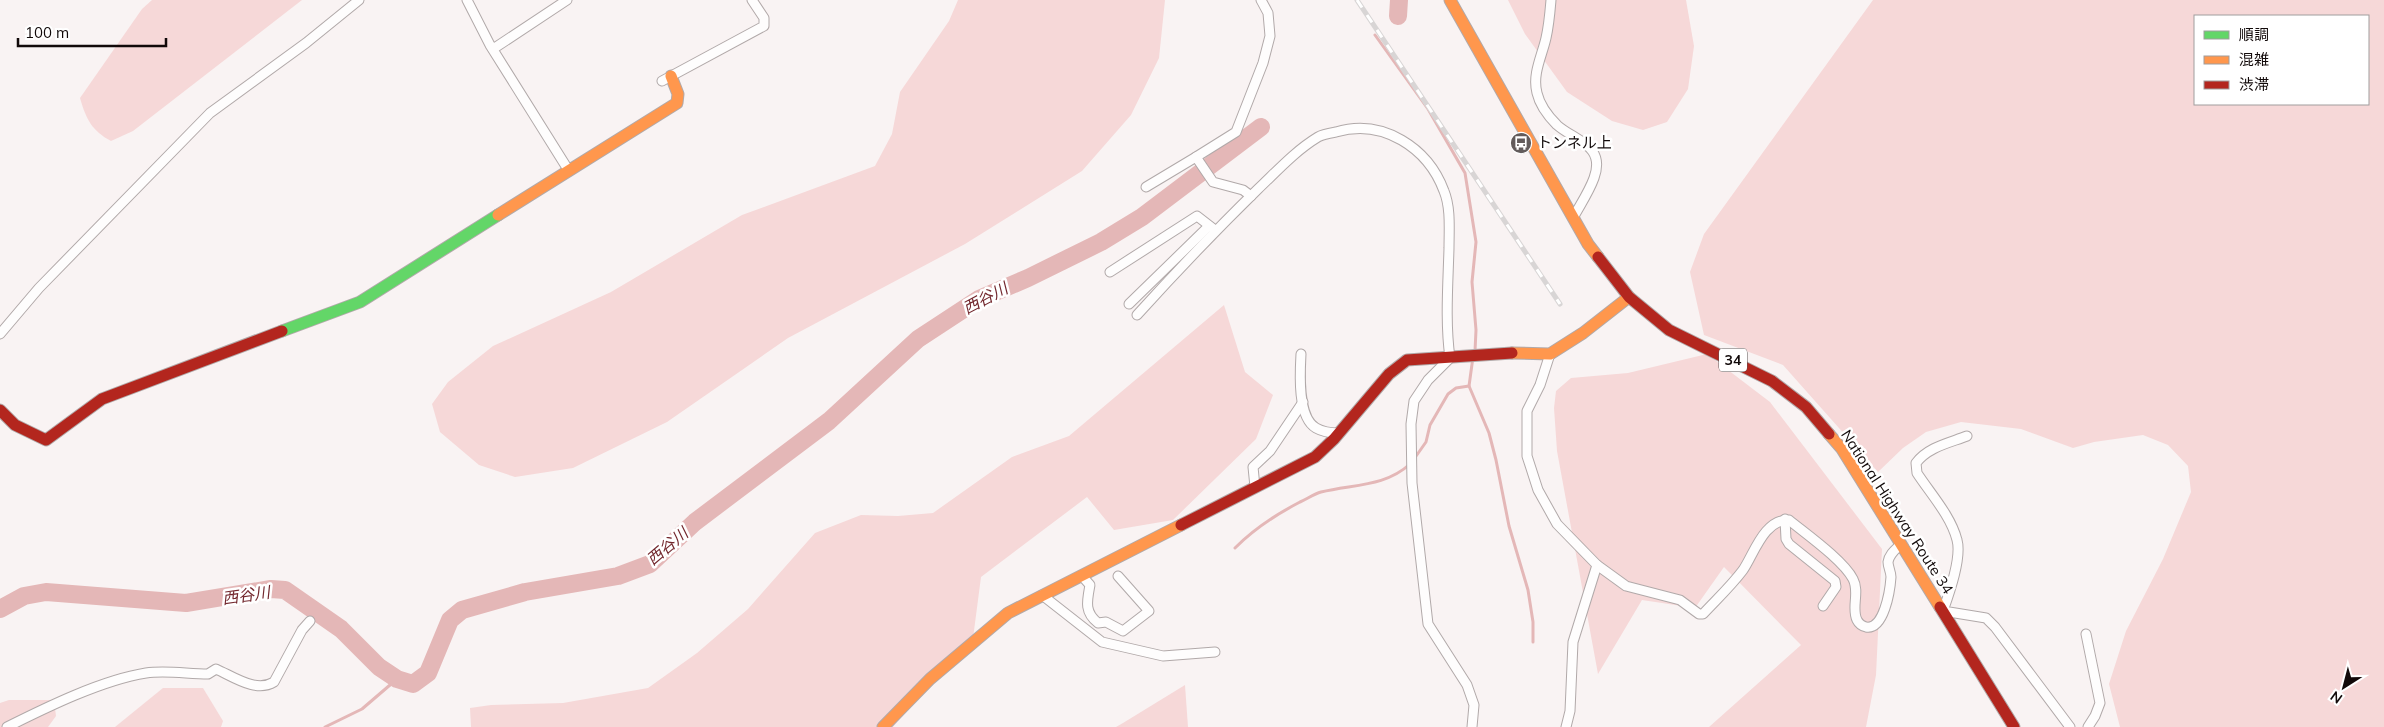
<svg xmlns="http://www.w3.org/2000/svg" width="2384" height="727" viewBox="0 0 2384 727" font-family="Mulish,'Noto Sans JP',sans-serif">
	<style>
		.green { fill: #f6d8d8; fill-rule: evenodd }
		.lines { fill: none; stroke-linecap: round; stroke-linejoin: round }
		.stream { stroke: #e4b7b7; stroke-width: 3 }
		.river { stroke: #e4b7b7; stroke-width: 18 }
		.street-casing { stroke: #b1a9a9; stroke-width: 11 }
		.fast-casing { stroke: #b1a9a9; stroke-width: 13 }
		.slow-casing { stroke: #b1a9a9; stroke-width: 13 }
		.jam-casing { stroke: #b1a9a9; stroke-width: 13 }
		.street { stroke: #fefdfd; stroke-width: 9 }
		.fast { stroke: #63d668; stroke-width: 11 }
		.slow { stroke: #ff974d; stroke-width: 11 }
		.jam { stroke: #b3261e; stroke-width: 11 }
		.rail-casing { stroke: #d8d5d5; stroke-width: 5 }
		.rail { stroke: #fff; stroke-width: 3; stroke-dasharray: 9; stroke-linecap: butt }
		.labels { text-anchor: middle; stroke-width: 5; stroke-linejoin: round; paint-order: stroke }
		.shield { fill: #fff; stroke: #585353; stroke-width: 1 }
		.shield-label { font-size: 14px; font-weight: bold; fill: #110909 }
		.poi-label { font-size: 15px; fill: #110909; stroke: #fff; text-anchor: start }
		.street-label { font-size: 15px; fill: #110909; stroke: #fff }
		.water-label { font-size: 16px; font-style: italic; fill: #73282e; stroke: #fff }
	</style>
	<rect width="100%" height="100%" fill="#f9f3f3"/>
	<g class="green">
		<path d="M152 0H302L133 131 111 141C92 131 86 119 80 98L142 9Z"/>
		<path d="M958 0H1165L1159 58 1131 115 1082 171 965 244 788 338 667 422 573 468 515 477 479 465 440 432 432 404 448 382 493 346 611 292 742 215 875 166 892 134 900 92 949 21Z"/>
		<path d="M1508 0H1686L1694 46 1688 89 1667 122 1643 130 1612 121 1567 92 1525 34Z"/>
		<path d="M1873 0H2384V727H2120L2109 684 2126 631 2163 559 2191 492 2188 466 2168 445 2143 435 2094 442 2073 448 2021 429 1961 422 1926 432 1903 448 1878 472 1783 365 1704 335 1690 272 1704 234ZM2195 16H2368V104H2195Z"/>
		<path d="M1224 305 1245 372 1273 395 1256 439 1173 520 1114 530 1087 497 981 577 972 646 922 694 893 727H471L470 708 491 705 563 703 648 688 697 653 748 609 815 533 861 515 898 516 933 513 1012 457 1069 436Z"/>
		<path d="M1707 354 1770 402 1882 549 1876 675 1866 727H1709L1801 645 1724 567 1695 608 1642 600 1598 674 1557 451 1554 408 1556 391 1571 378 1628 373Z"/>
		<path d="M1185 685 1188 727H1116L1123 723Z"/>
		<path d="M163 688H203L223 721 221 727H115Z"/>
		<path d="M9 700H54L56 716 48 727H0V703Z"/>
	</g>
	<g class="lines">
		<g class="stream">
			<path d="M1375 35 1428 109 1465 173 1476 242 1472 282 1476 330 1475 351"/>
			<path d="M1473 357 1469 386 1489 433 1496 460 1509 526 1528 590 1533 622V642"/>
			<path d="M1414 459 1426 442 1430 425 1448 394 1456 388 1469 386"/>
			<path d="M1235 548C1255 528 1275 515 1300 502 1307 499 1314 494 1321 492 1353 484 1385 487 1410 464"/>
			<path d="M325 727 362 709 397 679"/>
		</g>
		<g class="river">
			<path d="M1398 16 1399 0"/>
			<path d="M0 609 24 596 46 592 186 603 271 589 285 590 341 629 379 667 397 679 413 684 428 673 450 620 462 610 525 592 618 576 650 564 695 522 829 421 918 339 979 299 1028 278 1101 242 1142 217 1261 127"/>
		</g>
		<g class="street-casing">
			<g id="street">
				<path d="M467 0 490 45 569 171"/>
				<path d="M1551 0C1550 12 1549 25 1546 38 1542 56 1532 74 1537 93 1540 106 1548 116 1557 125 1575 141 1606 145 1594 178 1589 192 1580 205 1573 218"/>
				<path d="M493 49 567 0"/>
				<path d="M662 81 764 26V18L752 0"/>
				<path d="M1196 157 1236 132 1263 63 1270 36 1268 13 1261 0"/>
				<path d="M1146 187 1196 157 1213 182 1243 190 1251 196"/>
				<path d="M1110 272 1197 216 1215 230"/>
				<path d="M1129 304 1209 226"/>
				<path d="M1137 315C1176 272 1216 230 1258 189 1277 171 1295 151 1318 137 1323 134 1330 133 1336 132 1383 118 1428 148 1444 191 1451 208 1449 230 1449 248 1448 284 1445 322 1450 358L1428 380 1414 401 1411 424 1412 483 1428 624 1467 685 1474 705 1472 727"/>
				<path d="M0 334 39 288 210 113 306 43 359 0"/>
				<path d="M1301 354C1300 372 1297 417 1316 428 1323 432 1331 433 1338 433"/>
				<path d="M1550 354 1540 385 1527 411V456L1538 490 1557 524 1597 565 1573 642 1570 711 1566 727"/>
				<path d="M1967 436C1949 443 1928 447 1916 463L1917 473C1930 493 1951 516 1957 540 1962 558 1949 594 1943 611L1986 618 1995 627 2070 727"/>
				<path d="M1255 487 1253 467 1270 451 1303 402"/>
				<path d="M1785 519 1786 539 1789 544 1835 581 1836 587 1823 606"/>
				<path d="M1597 565 1626 586 1680 600 1699 614H1703C1717 599 1731 586 1743 570 1754 554 1764 519 1789 520 1806 534 1843 560 1853 579 1860 592 1851 608 1857 620 1859 624 1862 626 1866 627 1884 630 1890 591 1891 577 1891 572 1888 567 1888 562 1889 554 1896 549 1901 544"/>
				<path d="M1082 576 1090 585C1087 601 1084 612 1098 623L1106 622 1123 631 1149 611 1118 576"/>
				<path d="M1042 595 1102 642 1163 656 1215 652"/>
				<path d="M2086 634 2100 703 2095 716 2088 727"/>
				<path d="M7 727C47 707 102 680 146 673 166 670 188 674 208 674L216 669C234 677 256 693 274 682L302 630 310 621"/>
			</g>
		</g>
		<g class="fast-casing">
			<path id="fast" d="M282 331 360 302 498 215"/>
		</g>
		<g class="slow-casing">
			<g id="slow">
				<path d="M1450 0 1588 244 1598 257"/>
				<path d="M498 215 677 103 678 94 671 76"/>
				<path d="M1512 353 1550 354 1583 333 1629 297"/>
				<path d="M1829 434 1842 449 1940 607"/>
				<path d="M883 727 930 679 1008 613 1181 525"/>
			</g>
		</g>
		<g class="jam-casing">
			<g id="jam">
				<path d="M1598 257 1629 297 1669 330 1772 381 1806 407 1829 434"/>
				<path d="M0 410 15 425 46 440 102 399 282 331"/>
				<path d="M1181 525 1315 457 1334 439 1389 374 1407 360 1512 353"/>
				<path d="M1940 607 2014 727"/>
			</g>
		</g>
		<use href="#street" class="street"/>
		<use href="#fast" class="fast"/>
		<use href="#slow" class="slow"/>
		<use href="#jam" class="jam"/>
		<g class="rail-casing">
			<path id="rail" d="M1357 0 1560 304"/>
		</g>
		<use href="#rail" class="rail"/>
	</g>
	<defs>
		<g id="bus-disc" transform="scale(1.125)"><circle r="9.5" fill="#625b5b" stroke="#fff"/><path d="M-5-6H5V4H4V6H2V4H-2V6H-4V4H-5ZM-3.5-4V0h7V-4ZM-3.5 1.2v1.5H-2V1.2ZM2 1.2v1.5H3.5V1.2Z" fill="#fff"/></g>
	</defs>
	<g fill-rule="evenodd">
		<use href="#bus-disc" x="1521" y="143"/>
	</g>
	<g class="labels">
		<rect class="shield" x="1719" y="348.5" width="28" height="23" rx="4"/>
		<g class="shield-label">
			<text x="1733" y="365">34</text>
		</g>
		<g class="poi-label">
			<text x="1537" y="148">トンネル上</text>
		</g>
		<g class="street-label">
			<text transform="translate(1897 512) rotate(57)" y="5">National Highway Route 34</text>
		</g>
		<g class="water-label">
			<text transform="translate(985 298) rotate(-28)" y="6">西谷川</text>
			<text transform="translate(667 546) rotate(-40)" y="6">西谷川</text>
			<text transform="translate(246 595) rotate(-8)" y="6">西谷川</text>
		</g>
	</g>
	<rect x="2194" y="15" width="175" height="90" fill="#ffffff" stroke="#a09d9d"/>
	<rect x="2204" y="31" width="25" height="8" fill="#63d668" stroke="#a09d9d"/>
	<text x="2239" y="40" font-size="15" fill="#110909">順調</text>
	<rect x="2204" y="56" width="25" height="8" fill="#ff974d" stroke="#a09d9d"/>
	<text x="2239" y="65" font-size="15" fill="#110909">混雑</text>
	<rect x="2204" y="81" width="25" height="8" fill="#b3261e" stroke="#a09d9d"/>
	<text x="2239" y="90" font-size="15" fill="#110909">渋滞</text>
	<g transform="translate(2344 687) rotate(216)" stroke="#ffffff" stroke-width="4" paint-order="stroke">
	<path d="M0-4L9 19L0 12L-9 19Z" fill="#110909"/>
	<text y="-8" font-size="14" font-weight="bold" text-anchor="middle" fill="#110909">N</text>
	</g>
	<path d="M18 38v8h148v-8" fill="none" stroke="#110909" stroke-width="2.5"/>
	<text x="25" y="38" font-size="15" fill="#110909" stroke="#ffffff" stroke-width="4" paint-order="stroke">100 m</text>
</svg>
